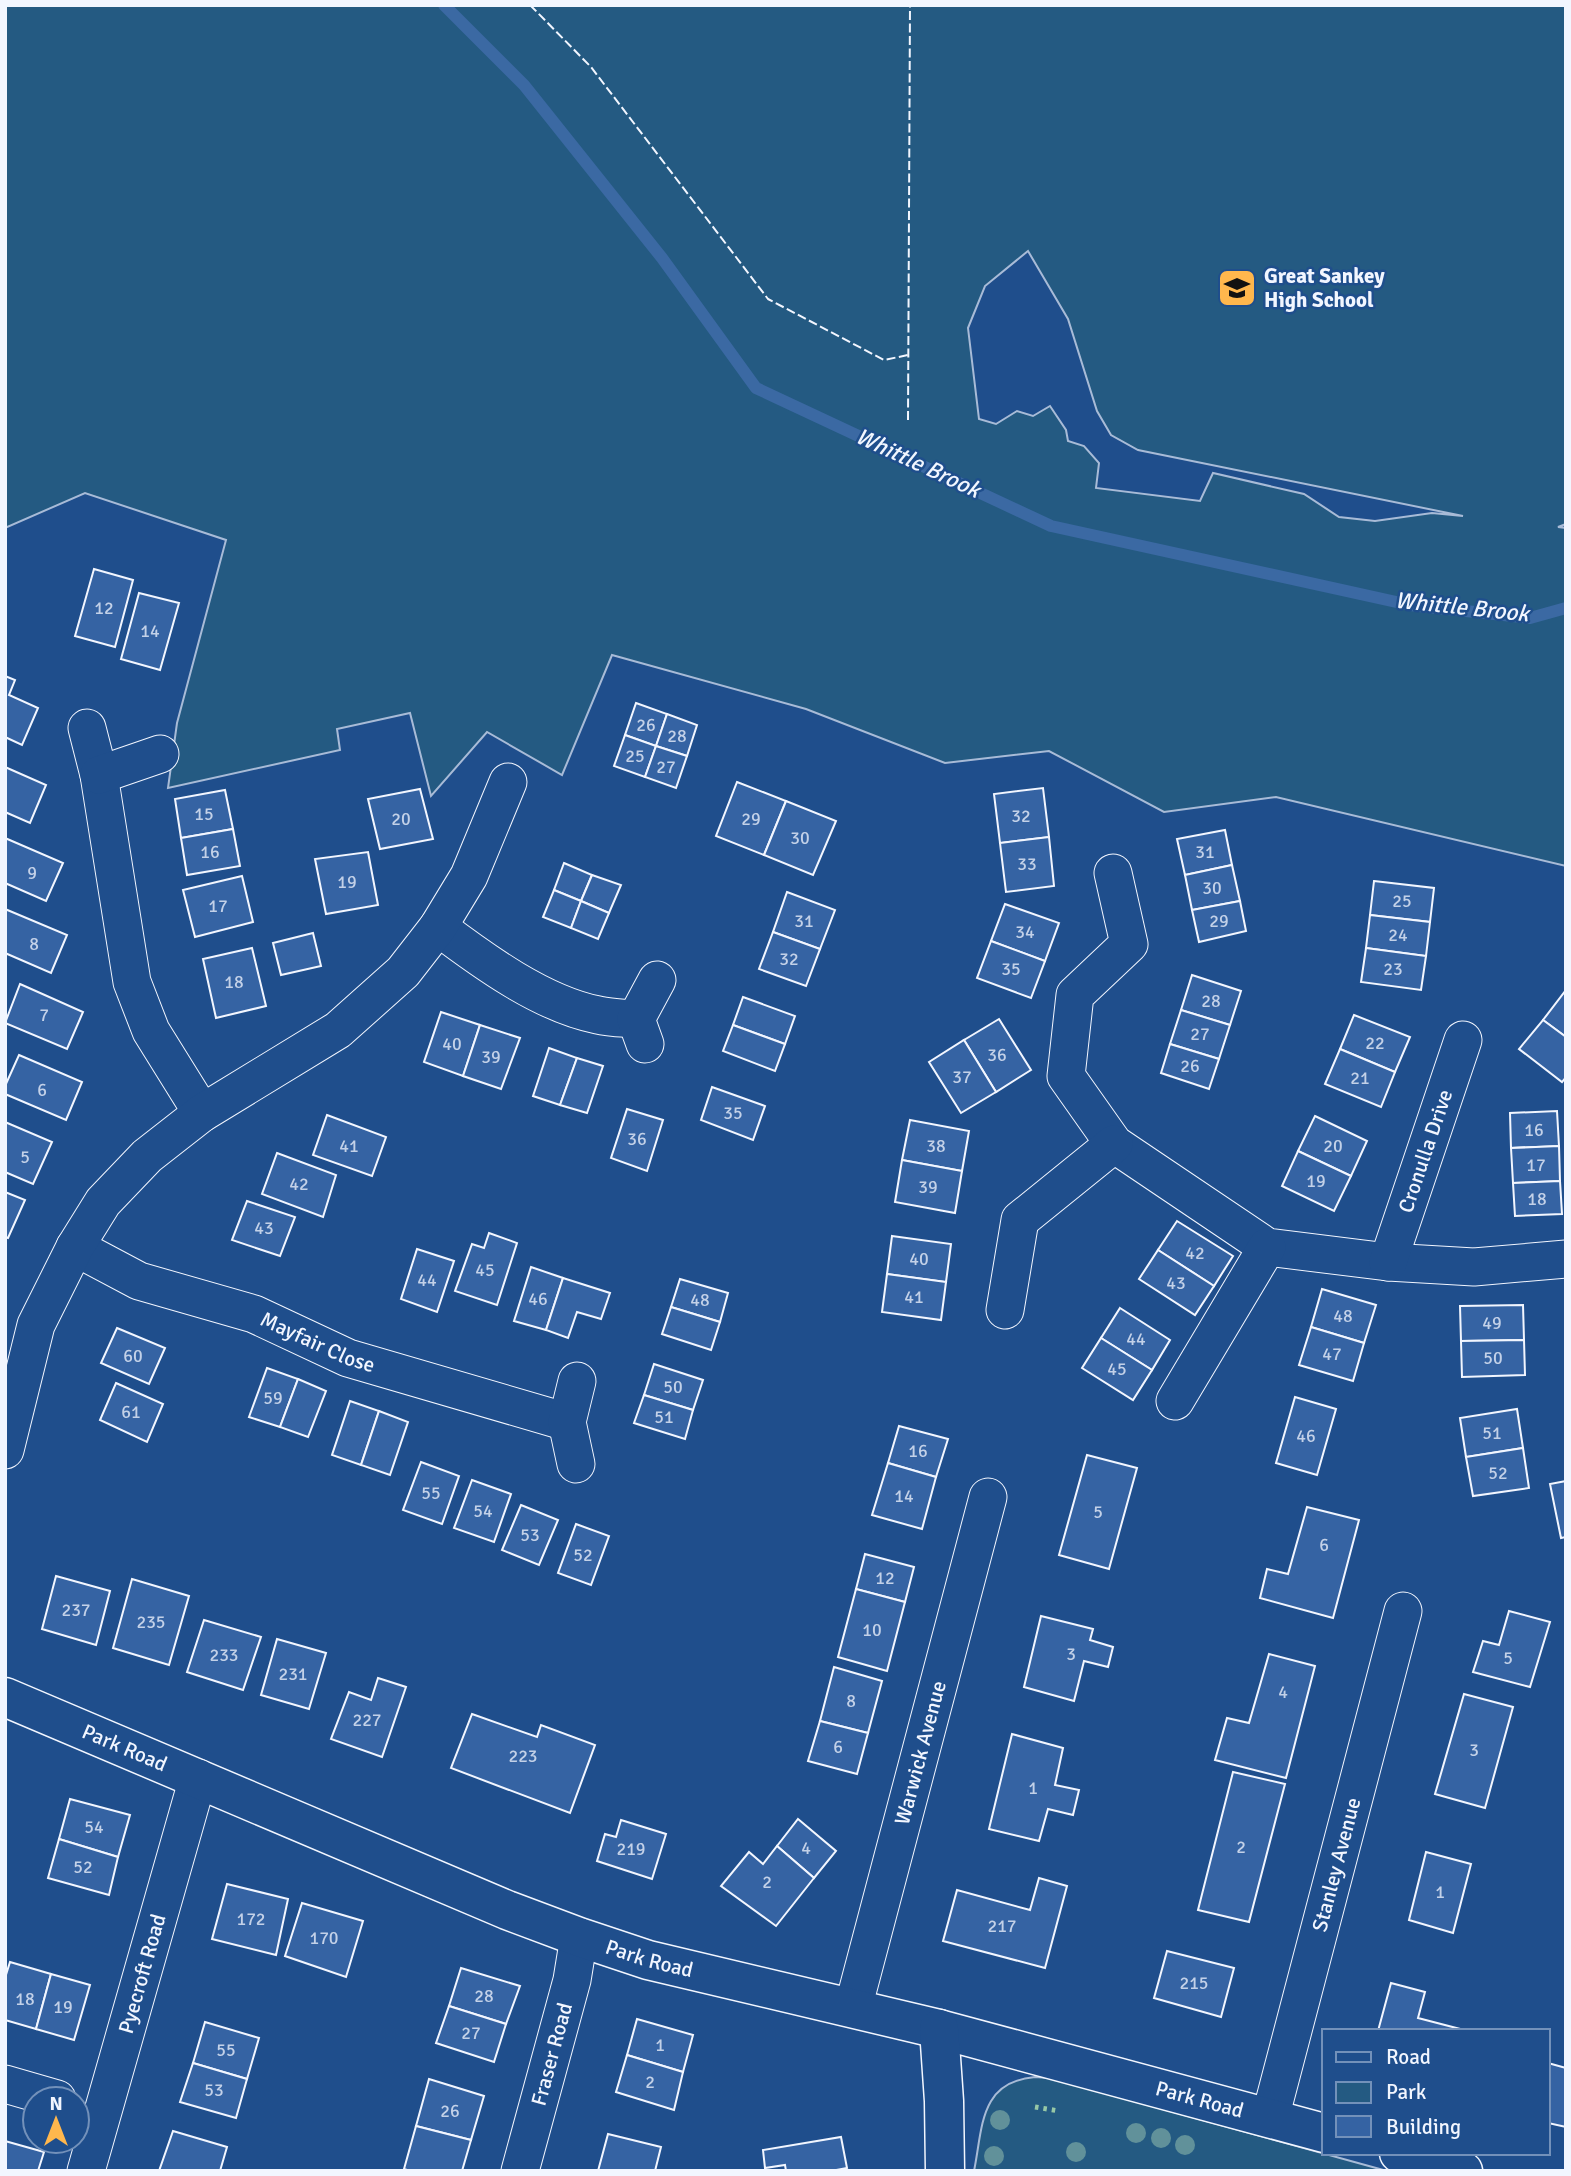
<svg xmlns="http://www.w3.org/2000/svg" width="1571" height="2176" viewBox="0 0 1571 2176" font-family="Signika,sans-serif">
<rect width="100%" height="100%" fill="#1f4e8c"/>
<g fill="#245a82" stroke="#a8bbd7" stroke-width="2" fill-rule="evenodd">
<path d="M5,5H1566V524L1558,527L1566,528V866L1276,797L1164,812L1049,751L945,763L806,709L612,655L562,775L487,732L431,796L410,713L337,729L340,750L168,788L177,723L226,540L85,493L5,528ZM1028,251L1068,319L1097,411L1111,435L1138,450L1463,516L1432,513L1375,521L1339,517L1304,494L1213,473L1200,501L1096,488L1099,463L1084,446L1068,441L1066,430L1050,406L1033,416L1017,411L996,424L979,419L968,328L985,286Z"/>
<path d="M1035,2077L1050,2078L1387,2171H974C983,2127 979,2082 1035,2077Z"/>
</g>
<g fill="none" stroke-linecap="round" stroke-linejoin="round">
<path stroke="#3b69a3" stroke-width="12" d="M444,5L524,85L662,258L756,388L1051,526L1410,605L1530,618L1566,608"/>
</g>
<g fill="#3563a3" stroke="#f2f6ff" stroke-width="2">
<path d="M94,569L133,580L115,647L75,636Z"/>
<path d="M139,593L179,603L160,670L121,659Z"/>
<path d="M5,676L15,680L9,695L38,708L22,745L5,737Z"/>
<path d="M636,703L667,714L656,746L625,735Z"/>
<path d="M667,714L697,725L687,756L656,746Z"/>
<path d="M625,735L656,746L645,777L614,766Z"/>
<path d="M656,746L687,756L676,788L645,777Z"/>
<path d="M5,767L46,785L30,823L5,812Z"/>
<path d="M737,782L786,801L764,855L716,836Z"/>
<path d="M1043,788L1049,837L1000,843L994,794Z"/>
<path d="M420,789L433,839L380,849L368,799Z"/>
<path d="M225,790L233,829L181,838L175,799Z"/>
<path d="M786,801L836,821L813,875L764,855Z"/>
<path d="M233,829L240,866L187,875L181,838Z"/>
<path d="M1225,830L1232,865L1185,875L1177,839Z"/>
<path d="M1049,837L1054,886L1006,892L1000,843Z"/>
<path d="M5,838L63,863L46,901L5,883Z"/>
<path d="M368,852L378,905L326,914L315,859Z"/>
<path d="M564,863L592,875L581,901L554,890Z"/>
<path d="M1232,865L1240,901L1192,910L1185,875Z"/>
<path d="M592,875L621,885L609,913L581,901Z"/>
<path d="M242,876L253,922L195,937L183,890Z"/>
<path d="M1374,881L1434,888L1430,922L1370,915Z"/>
<path d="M554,890L581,901L571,928L543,917Z"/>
<path d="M787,892L835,910L820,949L773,932Z"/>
<path d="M581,901L609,913L598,939L571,928Z"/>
<path d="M1240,901L1246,931L1199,942L1192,910Z"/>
<path d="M1005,904L1059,923L1045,961L991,941Z"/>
<path d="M5,909L67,935L51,973L5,953Z"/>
<path d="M1370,915L1430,922L1426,956L1366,948Z"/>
<path d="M773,932L820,949L806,986L759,969Z"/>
<path d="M313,933L321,966L281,975L273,943Z"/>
<path d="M991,941L1045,961L1031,998L977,978Z"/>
<path d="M252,948L266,1006L216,1018L203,959Z"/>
<path d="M1366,948L1426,956L1421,990L1361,982Z"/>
<path d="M1192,975L1241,991L1230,1025L1181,1010Z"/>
<path d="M20,984L83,1012L67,1049L5,1023Z"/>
<path d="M1566,990V1037L1543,1020Z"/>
<path d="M743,997L795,1016L785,1044L733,1025Z"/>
<path d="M1181,1010L1230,1025L1219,1059L1170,1044Z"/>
<path d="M441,1012L480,1025L463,1076L424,1062Z"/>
<path d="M1354,1015L1410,1037L1395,1072L1340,1049Z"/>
<path d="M999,1019L1031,1070L996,1092L964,1040Z"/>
<path d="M1543,1020L1566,1037V1077L1562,1082L1519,1049Z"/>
<path d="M480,1025L520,1038L501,1089L463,1076Z"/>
<path d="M733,1025L785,1044L775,1071L723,1051Z"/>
<path d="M964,1040L996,1092L961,1113L929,1062Z"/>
<path d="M1170,1044L1219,1059L1209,1089L1161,1073Z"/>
<path d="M549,1048L577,1058L560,1105L533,1096Z"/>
<path d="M1340,1049L1395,1072L1381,1107L1325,1084Z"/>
<path d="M19,1055L82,1082L66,1120L5,1094V1086Z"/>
<path d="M577,1058L603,1066L587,1113L560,1105Z"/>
<path d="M712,1087L765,1106L753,1140L701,1120Z"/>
<path d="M627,1109L663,1120L647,1171L611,1158Z"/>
<path d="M1557,1111L1559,1146L1511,1148L1510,1113Z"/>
<path d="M327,1115L386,1137L372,1176L313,1155Z"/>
<path d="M1315,1116L1367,1141L1351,1176L1298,1151Z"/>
<path d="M910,1120L969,1131L962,1171L902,1160Z"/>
<path d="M5,1122L52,1142L33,1184L5,1172Z"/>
<path d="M1559,1146L1560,1181L1513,1183L1511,1148Z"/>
<path d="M1298,1151L1351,1176L1334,1211L1282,1186Z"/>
<path d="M277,1153L336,1175L323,1217L262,1194Z"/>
<path d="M902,1160L962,1171L955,1213L895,1202Z"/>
<path d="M1560,1181L1562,1214L1515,1216L1513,1183Z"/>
<path d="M5,1192L25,1200L8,1238L5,1237Z"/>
<path d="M247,1201L295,1217L280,1256L232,1240Z"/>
<path d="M1177,1221L1233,1256L1214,1286L1158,1250Z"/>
<path d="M489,1233L517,1243L497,1305L455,1291L472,1244L484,1248Z"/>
<path d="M892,1236L951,1244L946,1282L887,1274Z"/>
<path d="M417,1249L454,1261L437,1312L401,1299Z"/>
<path d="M1158,1250L1214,1286L1195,1315L1139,1279Z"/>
<path d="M531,1267L563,1278L546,1330L514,1321Z"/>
<path d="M887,1274L946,1282L941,1320L882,1312Z"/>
<path d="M563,1278L610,1293L601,1319L577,1312L568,1338L546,1330Z"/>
<path d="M680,1279L728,1293L720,1322L671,1307Z"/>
<path d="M1322,1289L1376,1305L1364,1343L1311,1327Z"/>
<path d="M1523,1305L1524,1340L1461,1341L1460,1306Z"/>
<path d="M671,1307L720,1322L711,1350L662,1334Z"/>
<path d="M1120,1308L1170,1340L1152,1370L1101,1338Z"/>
<path d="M1311,1327L1364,1343L1353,1381L1299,1365Z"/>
<path d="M117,1328L165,1348L149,1384L101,1363Z"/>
<path d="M1101,1338L1152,1370L1133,1400L1082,1368Z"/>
<path d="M1524,1340L1525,1375L1462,1377L1461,1341Z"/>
<path d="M654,1364L703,1380L693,1410L644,1395Z"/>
<path d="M267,1368L298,1379L280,1427L249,1417Z"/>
<path d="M298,1379L326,1391L308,1437L280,1427Z"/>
<path d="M116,1383L163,1404L147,1442L100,1420Z"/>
<path d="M644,1395L693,1410L685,1439L634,1423Z"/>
<path d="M1295,1397L1336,1409L1317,1475L1276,1463Z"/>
<path d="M350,1401L379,1411L361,1465L332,1455Z"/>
<path d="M1517,1409L1523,1448L1466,1457L1460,1418Z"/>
<path d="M379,1411L408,1422L390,1475L361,1465Z"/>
<path d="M899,1426L948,1439L936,1477L888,1463Z"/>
<path d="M1523,1448L1529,1488L1473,1496L1466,1457Z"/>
<path d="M1087,1455L1137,1468L1109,1569L1059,1555Z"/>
<path d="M421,1462L459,1476L442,1524L403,1510Z"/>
<path d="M888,1463L936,1477L922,1529L872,1515Z"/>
<path d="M472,1480L511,1494L494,1542L454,1528Z"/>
<path d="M1566,1481V1537L1561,1538L1550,1484Z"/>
<path d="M521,1505L558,1520L539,1565L502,1550Z"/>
<path d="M1307,1507L1359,1520L1333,1618L1260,1598L1267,1569L1288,1574Z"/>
<path d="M576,1524L609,1536L591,1585L558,1573Z"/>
<path d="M865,1554L914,1567L905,1602L856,1589Z"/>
<path d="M56,1576L110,1591L96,1645L42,1629Z"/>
<path d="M132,1579L189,1596L169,1665L113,1648Z"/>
<path d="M856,1589L905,1602L887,1671L838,1657Z"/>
<path d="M1509,1611L1550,1622L1530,1687L1473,1672L1483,1641L1499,1645Z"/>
<path d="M1041,1616L1093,1629L1090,1640L1113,1647L1108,1667L1084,1661L1074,1701L1024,1687Z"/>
<path d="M204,1620L261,1637L243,1690L187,1672Z"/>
<path d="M277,1639L326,1653L309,1709L261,1695Z"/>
<path d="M1269,1654L1315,1666L1286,1778L1215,1760L1227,1718L1249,1723Z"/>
<path d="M834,1667L882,1681L868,1733L820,1721Z"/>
<path d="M378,1678L406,1687L382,1757L331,1739L349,1692L371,1700Z"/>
<path d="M1464,1694L1513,1707L1485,1808L1435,1794Z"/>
<path d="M472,1714L537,1737L541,1725L595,1745L570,1813L451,1768Z"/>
<path d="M820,1721L868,1733L857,1774L808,1761Z"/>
<path d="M1012,1734L1063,1748L1055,1785L1079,1790L1073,1815L1048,1809L1039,1841L989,1829Z"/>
<path d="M1233,1772L1285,1784L1249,1922L1198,1910Z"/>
<path d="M70,1799L130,1815L118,1857L59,1839Z"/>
<path d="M798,1819L836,1851L814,1878L777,1846Z"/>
<path d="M621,1820L666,1834L652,1879L597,1861L605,1834L616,1837Z"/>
<path d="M59,1839L118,1857L109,1895L48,1878Z"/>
<path d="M777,1846L814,1878L776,1926L721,1886L749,1852L763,1864Z"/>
<path d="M1426,1852L1471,1864L1453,1933L1409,1920Z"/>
<path d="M1039,1878L1067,1886L1045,1968L943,1941L957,1890L1030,1910Z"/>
<path d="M227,1884L288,1899L276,1955L212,1939Z"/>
<path d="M302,1903L363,1921L346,1977L285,1956Z"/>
<path d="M1167,1951L1234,1968L1221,2017L1154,1998Z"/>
<path d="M10,1962L51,1974L36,2029L5,2020V1978Z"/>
<path d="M461,1968L520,1986L506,2024L449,2006Z"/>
<path d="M51,1974L90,1985L74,2040L36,2029Z"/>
<path d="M1391,1983L1425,1992L1418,2018L1468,2031H1378Z"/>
<path d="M449,2006L506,2024L494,2062L436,2043Z"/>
<path d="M637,2019L693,2035L683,2072L627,2055Z"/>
<path d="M205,2022L259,2038L247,2079L193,2063Z"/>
<path d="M627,2055L683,2072L674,2110L616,2092Z"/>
<path d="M193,2063L247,2079L236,2118L180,2102Z"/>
<path d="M1548,2063L1566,2068V2127L1548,2123Z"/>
<path d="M429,2079L484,2096L471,2140L416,2126Z"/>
<path d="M416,2126L471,2140L462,2171H410L404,2169Z"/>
<path d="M173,2131L227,2147L220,2171H159Z"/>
<path d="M608,2134L661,2147L655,2171H598Z"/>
<path d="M841,2137L847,2168L831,2171H786L785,2165L765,2168L763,2150Z"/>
<path d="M5,2141L44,2152L38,2171H5Z"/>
</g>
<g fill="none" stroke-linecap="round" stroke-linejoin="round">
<defs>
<g id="street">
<path d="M87,728L99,775L132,982L151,1031L202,1113"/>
<path d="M99,775L160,754"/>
<path d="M1113,873L1129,944L1075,995L1066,1076L1114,1144L1267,1247L1388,1262L1474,1267L1566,1259"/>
<path d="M438,927C483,961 542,1004 598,1015C610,1018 624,1018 636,1019"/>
<path d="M645,1044L636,1019L657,980"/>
<path id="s1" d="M75,1247L139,1281L254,1314L348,1358L567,1422"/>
<path id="s2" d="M1388,1262L1463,1040"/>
<path d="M1005,1310L1020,1220L1114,1144"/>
<path d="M1175,1401L1267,1247"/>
<path d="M5,1450L36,1325L75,1247L103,1202L147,1156L202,1113L338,1030L403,972L438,927L469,876L508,782"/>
<path d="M576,1464L567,1422L577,1381"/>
<path id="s3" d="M853,2008L988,1497"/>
<path d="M5,2084L57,2099"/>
<path id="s4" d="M1270,2118L1403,1611"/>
<path id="s5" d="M86,2171L198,1778"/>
<path id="s6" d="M520,2171L572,1980L579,1937"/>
</g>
<g id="secondary">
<path id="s7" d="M5,1697L507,1910L579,1937L648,1960L939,2029L1324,2133"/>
<path d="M939,2029L944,2101L945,2171"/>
<path d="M1399,2153L1463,2171"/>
</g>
</defs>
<use href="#street" stroke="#f2f6ff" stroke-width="39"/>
<use href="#secondary" stroke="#f2f6ff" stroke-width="41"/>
<use href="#street" stroke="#1f4e8c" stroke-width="37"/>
<use href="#secondary" stroke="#1f4e8c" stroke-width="38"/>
<path stroke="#97c8a6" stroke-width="5" stroke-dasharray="3.5 5" stroke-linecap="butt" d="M1035,2107L1059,2111"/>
<g stroke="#f2f6ff" stroke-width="2" stroke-dasharray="9 3.5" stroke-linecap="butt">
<path d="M530,5L591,67L768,299L884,360L908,355"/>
<path d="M908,420L910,5"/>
</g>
</g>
<g fill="#61919a">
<circle cx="1000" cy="2120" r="10"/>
<circle cx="1136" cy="2133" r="10"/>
<circle cx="1161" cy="2138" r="10"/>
<circle cx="1185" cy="2145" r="10"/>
<circle cx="1076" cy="2152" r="10"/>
<circle cx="994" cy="2156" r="10"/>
</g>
<defs>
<symbol id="school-square" viewBox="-11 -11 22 22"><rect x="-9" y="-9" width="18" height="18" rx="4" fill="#ffb74d" stroke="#1f4e8c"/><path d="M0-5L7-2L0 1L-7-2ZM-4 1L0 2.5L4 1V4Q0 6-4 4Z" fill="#111"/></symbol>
</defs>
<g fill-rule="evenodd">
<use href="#school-square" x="1215" y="266" width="44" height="44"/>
</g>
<g text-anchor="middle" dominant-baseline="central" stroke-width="5" stroke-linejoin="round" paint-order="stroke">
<g font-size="18" fill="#c3d1e8">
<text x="104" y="608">12</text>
<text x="150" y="631">14</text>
<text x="646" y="725">26</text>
<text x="677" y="736">28</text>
<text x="635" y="756">25</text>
<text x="666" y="767">27</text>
<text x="204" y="814">15</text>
<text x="1021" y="816">32</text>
<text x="401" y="819">20</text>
<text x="751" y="819">29</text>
<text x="800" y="838">30</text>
<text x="210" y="852">16</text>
<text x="1205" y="852">31</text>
<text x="1027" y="864">33</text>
<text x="32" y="873">9</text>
<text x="347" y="882">19</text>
<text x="1212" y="888">30</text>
<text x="1402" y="901">25</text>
<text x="218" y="906">17</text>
<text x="804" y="921">31</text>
<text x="1219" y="921">29</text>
<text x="1025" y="932">34</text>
<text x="1398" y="935">24</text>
<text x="34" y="944">8</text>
<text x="789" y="959">32</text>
<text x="1011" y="969">35</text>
<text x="1393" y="969">23</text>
<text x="234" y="982">18</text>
<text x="1211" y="1001">28</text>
<text x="44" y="1015">7</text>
<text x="1200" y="1034">27</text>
<text x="1375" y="1043">22</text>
<text x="452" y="1044">40</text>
<text x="997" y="1055">36</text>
<text x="491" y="1057">39</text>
<text x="1190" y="1066">26</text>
<text x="962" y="1077">37</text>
<text x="1360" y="1078">21</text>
<text x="42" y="1090">6</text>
<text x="733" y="1113">35</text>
<text x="1534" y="1130">16</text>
<text x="637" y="1139">36</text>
<text x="349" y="1146">41</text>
<text x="936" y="1146">38</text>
<text x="1333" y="1146">20</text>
<text x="25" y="1157">5</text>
<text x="1536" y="1165">17</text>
<text x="1316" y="1181">19</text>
<text x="299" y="1184">42</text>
<text x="928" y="1187">39</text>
<text x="1537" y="1199">18</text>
<text x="264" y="1228">43</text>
<text x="1195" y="1253">42</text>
<text x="919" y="1259">40</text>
<text x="485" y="1270">45</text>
<text x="427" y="1280">44</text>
<text x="1176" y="1283">43</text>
<text x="914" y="1297">41</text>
<text x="538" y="1299">46</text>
<text x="700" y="1300">48</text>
<text x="1343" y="1316">48</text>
<text x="1492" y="1323">49</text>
<text x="1136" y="1339">44</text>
<text x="1332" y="1354">47</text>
<text x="133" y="1356">60</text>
<text x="1493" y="1358">50</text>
<text x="1117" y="1369">45</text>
<text x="673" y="1387">50</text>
<text x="273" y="1398">59</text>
<text x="131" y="1412">61</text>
<text x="664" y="1417">51</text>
<text x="1492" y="1433">51</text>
<text x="1306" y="1436">46</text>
<text x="918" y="1451">16</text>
<text x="1498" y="1473">52</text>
<text x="431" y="1493">55</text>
<text x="904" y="1496">14</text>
<text x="483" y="1511">54</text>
<text x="1098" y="1512">5</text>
<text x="530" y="1535">53</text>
<text x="1324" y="1545">6</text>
<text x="583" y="1555">52</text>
<text x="885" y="1578">12</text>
<text x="76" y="1610">237</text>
<text x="151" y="1622">235</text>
<text x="872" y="1630">10</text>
<text x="1071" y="1654">3</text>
<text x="224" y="1655">233</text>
<text x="1508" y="1658">5</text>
<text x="293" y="1674">231</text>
<text x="1283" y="1692">4</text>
<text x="851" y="1701">8</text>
<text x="367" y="1720">227</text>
<text x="838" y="1747">6</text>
<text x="1474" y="1750">3</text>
<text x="523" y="1756">223</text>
<text x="1033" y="1788">1</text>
<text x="94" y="1827">54</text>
<text x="1241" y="1847">2</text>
<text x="806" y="1848">4</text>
<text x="631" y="1849">219</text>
<text x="83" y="1867">52</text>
<text x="767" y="1882">2</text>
<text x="1440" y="1892">1</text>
<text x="251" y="1919">172</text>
<text x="1002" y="1926">217</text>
<text x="324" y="1938">170</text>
<text x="1194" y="1983">215</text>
<text x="484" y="1996">28</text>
<text x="25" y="1999">18</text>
<text x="63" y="2007">19</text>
<text x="471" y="2033">27</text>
<text x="660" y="2045">1</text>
<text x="226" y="2050">55</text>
<text x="650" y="2082">2</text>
<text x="214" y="2090">53</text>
<text x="450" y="2111">26</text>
</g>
<g font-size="21" font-weight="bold" fill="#f2f6ff" stroke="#1f4e8c" text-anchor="start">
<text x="1264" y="276">Great Sankey<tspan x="1264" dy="24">High School</tspan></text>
</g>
<g font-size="21" fill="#f2f6ff" stroke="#1f4e8c">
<text stroke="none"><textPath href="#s2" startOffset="117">Cronulla Drive</textPath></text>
<text stroke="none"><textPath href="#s1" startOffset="262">Mayfair Close</textPath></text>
<text stroke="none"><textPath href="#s7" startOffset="130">Park Road</textPath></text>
<text stroke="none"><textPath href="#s3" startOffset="264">Warwick Avenue</textPath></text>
<text stroke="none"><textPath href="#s4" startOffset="262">Stanley Avenue</textPath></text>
<text stroke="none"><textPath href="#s7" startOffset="696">Park Road</textPath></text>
<text stroke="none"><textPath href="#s5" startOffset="205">Pyecroft Road</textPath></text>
<text stroke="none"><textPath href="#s6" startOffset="121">Fraser Road</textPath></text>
<text stroke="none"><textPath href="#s7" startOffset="1264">Park Road</textPath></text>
</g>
<g font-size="23" font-style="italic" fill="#f2f6ff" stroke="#1f4e8c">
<text transform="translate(918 463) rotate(25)">Whittle Brook</text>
<text transform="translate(1462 607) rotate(6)">Whittle Brook</text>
</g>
</g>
<rect width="1571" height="2176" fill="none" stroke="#f2f6ff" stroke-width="14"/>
<rect x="1322" y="2029" width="228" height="126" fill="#1f4e8c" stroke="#7391ba" stroke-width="2"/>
<rect x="1336" y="2052" width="35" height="10" fill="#1f4e8c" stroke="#7391ba" stroke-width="2"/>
<text x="1386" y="2064" font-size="21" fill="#f2f6ff">Road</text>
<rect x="1336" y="2082" width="35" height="21" fill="#245a82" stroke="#7391ba" stroke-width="2"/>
<text x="1386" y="2099" font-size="21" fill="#f2f6ff">Park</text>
<rect x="1336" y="2116" width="35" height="21" fill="#3563a3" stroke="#7391ba" stroke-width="2"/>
<text x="1386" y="2134" font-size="21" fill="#f2f6ff">Building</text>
<g transform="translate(56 2120)"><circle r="33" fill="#1f4e8c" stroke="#7391ba" stroke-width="2"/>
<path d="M0-5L12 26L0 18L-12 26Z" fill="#ffb74d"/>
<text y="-10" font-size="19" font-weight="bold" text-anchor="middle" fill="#f2f6ff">N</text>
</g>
</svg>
